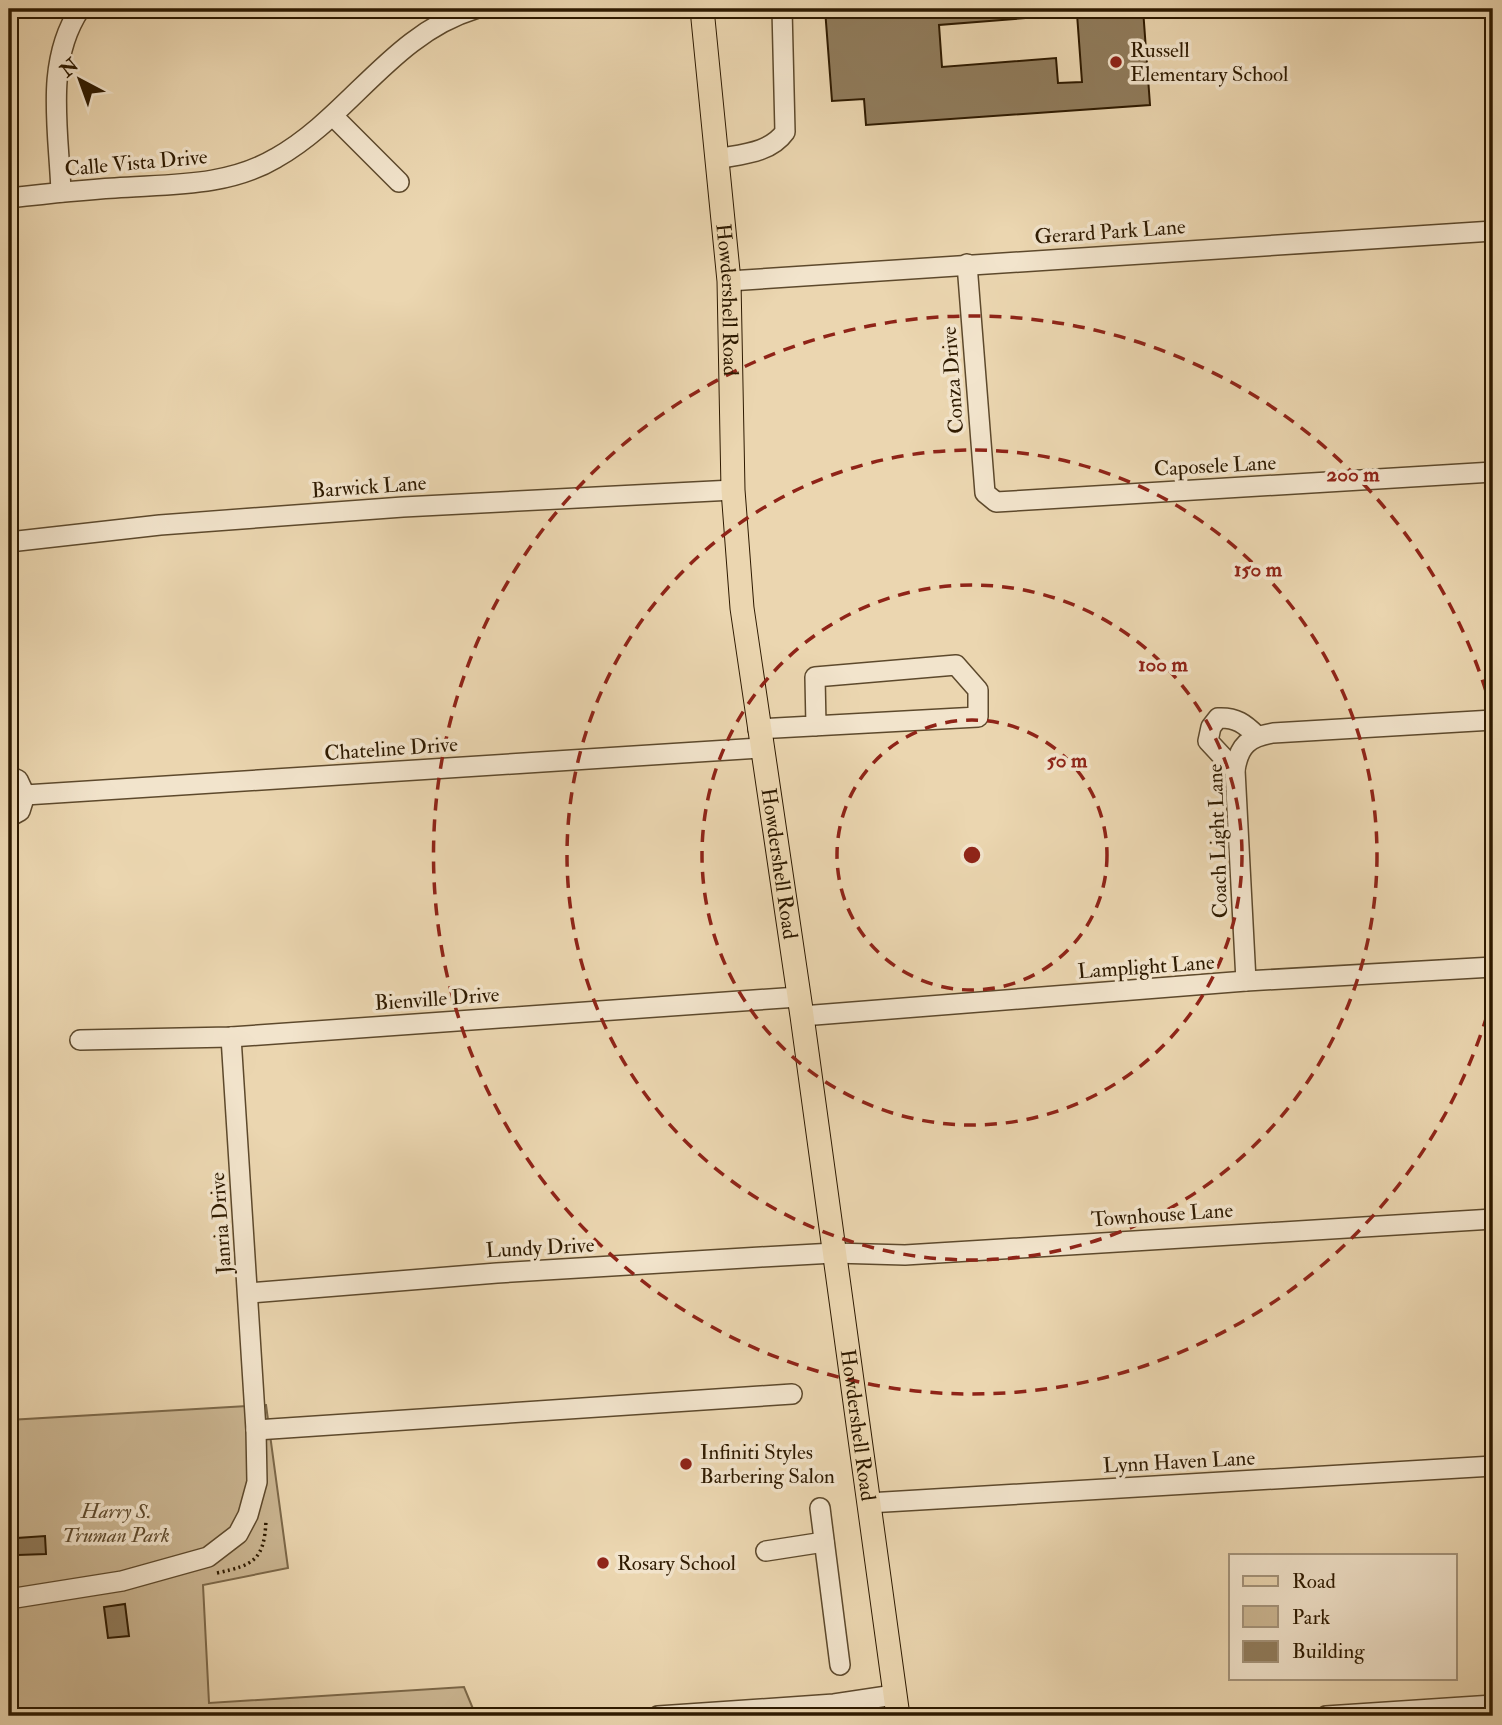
<svg xmlns="http://www.w3.org/2000/svg" width="1502" height="1725" viewBox="0 0 1502 1725" font-family="'IM FELL Double Pica',serif">
<rect width="100%" height="100%" fill="#ebd6b0"/>
<filter id="stains"><feTurbulence type="fractalNoise" baseFrequency=".00286" numOctaves="4"/><feColorMatrix values="0 0 0 0 .2 0 0 0 0 .09 0 0 0 0 .02 0 0 0 .5 -.17"/></filter>
<radialGradient id="worn" r=".72"><stop offset=".6" stop-color="#630" stop-opacity="0"/><stop offset="1" stop-color="#630" stop-opacity=".3"/></radialGradient>
<path fill="#cbb692" stroke="#7c6849" stroke-width="2" d="M266,1405L288,1568L203,1585L209,1703L464,1687L476,1716H9V1420Z"/>
<g fill="#907c5c" stroke="#2e1a00" stroke-width="2" fill-rule="evenodd">
<path d="M825,9H1143L1150,105L866,125L864,99L832,101ZM1077,14L1082,82L1058,83L1056,58L942,67L939,25Z"/>
<path d="M45,1536L46,1554L18,1555L17,1538Z"/>
<path d="M125,1604L129,1636L108,1638L104,1607Z"/>
</g>
<g fill="none" stroke-linecap="round" stroke-linejoin="round">
<defs>
<g id="minor">
<path d="M333,116L399,182"/>
<path d="M717,159C742,154 770,153 785,132L782,9"/>
<path d="M61,192C59,131 44,63 80,9"/>
<path d="M9,198C44,194 80,190 115,188C170,184 227,187 276,158C349,117 392,34 475,9"/>
<path d="M967,264L985,493L996,502L1493,472"/>
<path d="M729,281L1493,231"/>
<path d="M9,542L160,525L403,507L733,490"/>
<path d="M758,729L978,717V690L956,665L815,677L816,726"/>
<path d="M1235,770L1208,741L1211,727L1218,718C1236,717 1245,724 1257,736"/>
<path d="M9,776L18,780L25,795L20,811L9,817"/>
<path d="M25,795L760,748"/>
<path d="M1246,981L1235,770C1239,745 1249,737 1273,733L1493,720"/>
<path d="M802,1016L1246,981L1493,967"/>
<path d="M80,1040L231,1037L798,997"/>
<path d="M249,1293L497,1273L761,1257L834,1253L905,1255L1493,1219"/>
<path d="M256,1430L792,1394"/>
<path d="M868,1503L1493,1466"/>
<path d="M820,1508L840,1665"/>
<path d="M766,1551L824,1542"/>
<path d="M9,1599L122,1581L208,1557L238,1534L248,1515L257,1482L256,1430L231,1037"/>
<path d="M658,1716L834,1704L894,1695"/>
<path d="M1326,1716L1493,1705"/>
</g>
<g id="major">
<path id="s1" d="M702,9L729,281L733,490L742,608L802,1016L898,1716"/>
</g>
</defs>
<use href="#minor" stroke="#5d492c" stroke-width="22"/>
<use href="#major" stroke="#2e1a00" stroke-width="25"/>
<path stroke="#2e1a00" stroke-width="3.5" stroke-dasharray="2 3.5" stroke-linecap="butt" d="M217,1573C254,1565 264,1560 266,1521"/>
<use href="#minor" stroke="#f2e4cc" stroke-width="19"/>
<use href="#major" stroke="#ebd6b0" stroke-width="23"/>
</g>
<g fill="none" stroke="#8f2418" stroke-width="3.5" stroke-dasharray="12 9">
<circle cx="972" cy="855" r="135"/>
<circle cx="972" cy="855" r="270"/>
<circle cx="972" cy="855" r="405"/>
<path d="M1493 995A539 539 0 1 1 1493 715"/>
</g>
<g fill="#8f2418" stroke="#f2e4cc" stroke-width="2.5">
<circle cx="1116" cy="62" r="7"/>
<circle cx="686" cy="1464" r="7"/>
<circle cx="603" cy="1563" r="7"/>
</g>
<g text-anchor="middle" dominant-baseline="central" stroke-width="7" stroke-linejoin="round" paint-order="stroke">
<g font-size="21" fill="#2e1a00" stroke="#f2e4cc" text-anchor="start">
<text x="1130" y="50">Russell<tspan x="1130" dy="24">Elementary School</tspan></text>
<text x="700" y="1452">Infiniti Styles<tspan x="700" dy="24">Barbering Salon</tspan></text>
<text x="617" y="1563">Rosary School</text>
</g>
<g font-size="21" fill="#2e1a00" stroke="#f2e4cc">
<text transform="translate(136 163) rotate(-5)">Calle Vista Drive</text>
<text transform="translate(1110 232) rotate(-4)">Gerard Park Lane</text>
<text stroke="none"><textPath href="#s1" startOffset="292">Howdershell Road</textPath></text>
<text transform="translate(953 380) rotate(-94)">Conza Drive</text>
<text transform="translate(1215 466) rotate(-3)">Caposele Lane</text>
<text transform="translate(369 487) rotate(-4)">Barwick Lane</text>
<text transform="translate(391 749) rotate(-4)">Chateline Drive</text>
<text transform="translate(1218 841) rotate(-92)">Coach Light Lane</text>
<text stroke="none"><textPath href="#s1" startOffset="859">Howdershell Road</textPath></text>
<text transform="translate(1146 967) rotate(-4)">Lamplight Lane</text>
<text transform="translate(437 999) rotate(-4)">Bienville Drive</text>
<text transform="translate(1162 1215) rotate(-4)">Townhouse Lane</text>
<text transform="translate(221 1223) rotate(-94)">Janria Drive</text>
<text transform="translate(540 1248) rotate(-3)">Lundy Drive</text>
<text stroke="none"><textPath href="#s1" startOffset="1426">Howdershell Road</textPath></text>
<text transform="translate(1179 1462) rotate(-3)">Lynn Haven Lane</text>
</g>
<g font-size="21" font-style="italic" fill="#5d492c" stroke="#f2e4cc">
<text x="116" y="1511">Harry S.<tspan x="116" dy="24">Truman Park</tspan></text>
</g>
</g>
<circle cx="972" cy="855" r="10" fill="#8f2418" stroke="#f2e4cc" stroke-width="3.5"/>
<g font-size="21" text-anchor="middle" font-weight="bold" fill="#8f2418" stroke="#f2e4cc" stroke-width="7" stroke-linejoin="round" paint-order="stroke">
<text x="1353" y="481">200 m</text>
<text x="1258" y="576">150 m</text>
<text x="1163" y="671">100 m</text>
<text x="1067" y="767">50 m</text>
</g>
<rect width="1502" height="1725" fill="none" stroke="#ebd6b0" stroke-width="35"/>
<rect x="10" y="10" width="1481" height="1704" fill="none" stroke="#2e1a00" stroke-width="3.5"/>
<rect x="18" y="18" width="1467" height="1690" fill="none" stroke="#2e1a00" stroke-width="2"/>
<rect x="1229" y="1554" width="228" height="126" fill="#f2e4cc" stroke="#a4937a" stroke-width="2"/>
<rect x="1243" y="1576" width="35" height="10" fill="#ebd6b0" stroke="#a4937a" stroke-width="2"/>
<text x="1292" y="1588" font-size="21" fill="#2e1a00">Road</text>
<rect x="1243" y="1606" width="35" height="21" fill="#cbb692" stroke="#a4937a" stroke-width="2"/>
<text x="1292" y="1624" font-size="21" fill="#2e1a00">Park</text>
<rect x="1243" y="1641" width="35" height="21" fill="#907c5c" stroke="#a4937a" stroke-width="2"/>
<text x="1292" y="1658" font-size="21" fill="#2e1a00">Building</text>
<g transform="translate(80 80) rotate(319)" stroke="#f2e4cc" stroke-width="5" paint-order="stroke">
<path d="M0-5L12 26L0 18L-12 26Z" fill="#2e1a00"/>
<text y="-10" font-size="19" font-weight="bold" text-anchor="middle" fill="#2e1a00">N</text>
</g>
<rect width="100%" height="100%" filter="url(#stains)"/>
<rect width="100%" height="100%" fill="url(#worn)"/>
</svg>
